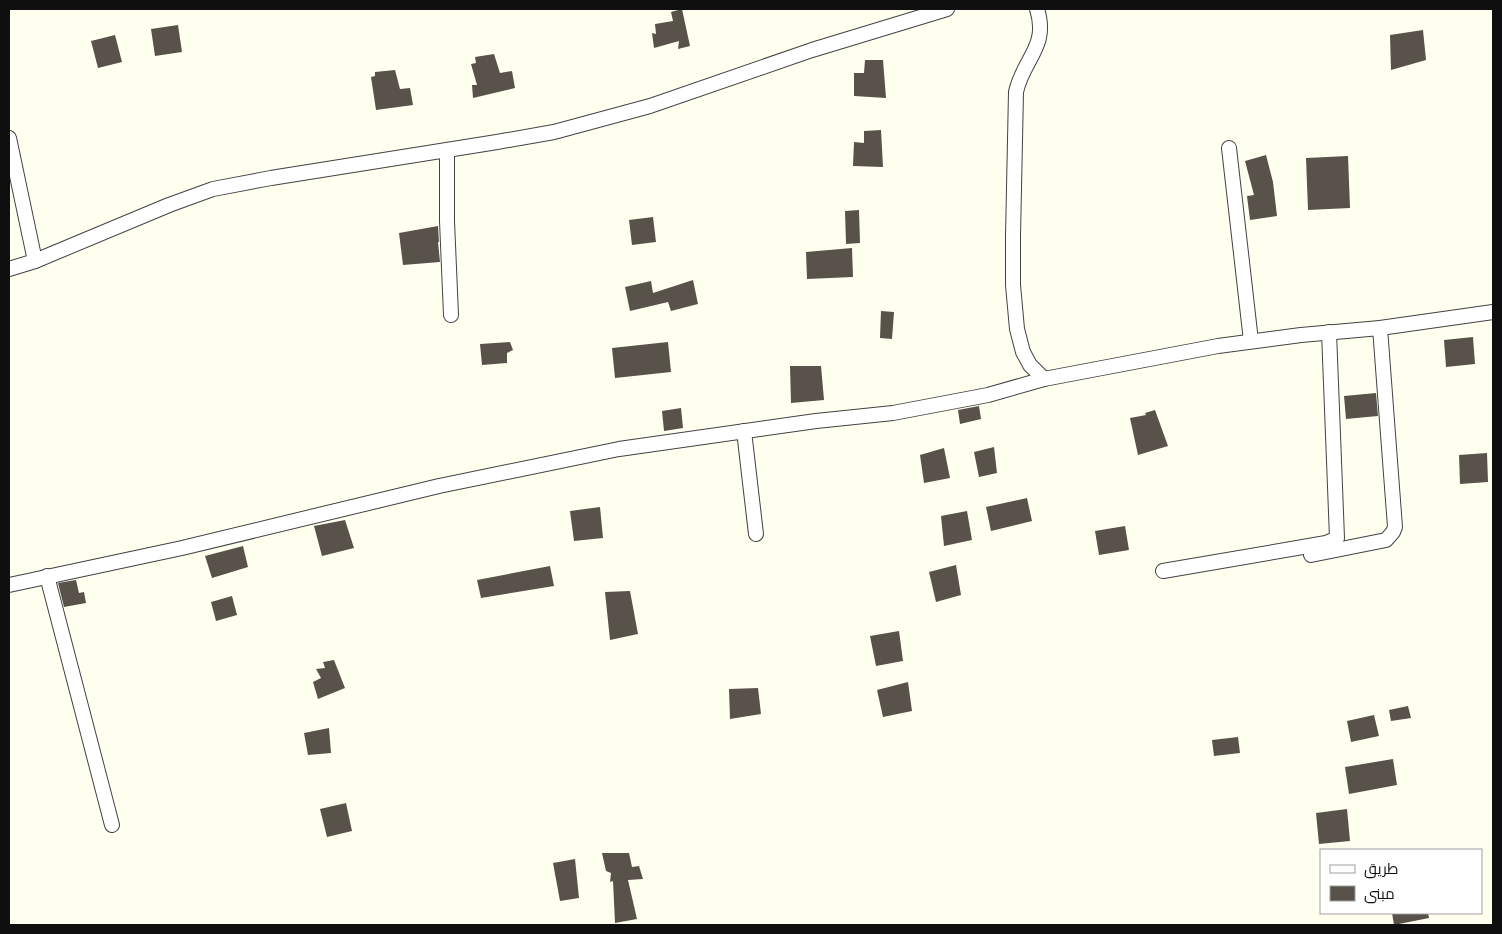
<svg xmlns="http://www.w3.org/2000/svg" width="1502" height="934" viewBox="0 0 1502 934" font-family="Bitter,Cairo,serif">
<rect width="100%" height="100%" fill="#fffff0"/>
<g fill="#58524a">
<path d="M682,9L690,46L678,49L679,41L654,48L652,33L656,34L655,24L673,21L671,12Z"/>
<path d="M178,25L182,52L155,56L151,29Z"/>
<path d="M1423,30L1426,60L1391,70L1390,35Z"/>
<path d="M115,35L122,62L98,68L91,41Z"/>
<path d="M494,54L500,73L512,71L515,88L473,98L472,85H477L471,64L476,63L475,57Z"/>
<path d="M865,60H883L886,98L854,96V73H864Z"/>
<path d="M395,70L400,89L410,88L413,105L376,110L371,77L375,76V72Z"/>
<path d="M881,130L883,167L853,166L854,142L864,143V131Z"/>
<path d="M1266,155L1273,182L1277,216L1250,220L1247,196L1254,195L1245,161Z"/>
<path d="M1348,156L1350,208L1308,210L1306,158Z"/>
<path d="M859,210L860,243L846,244L845,211Z"/>
<path d="M653,217L656,242L632,245L629,220Z"/>
<path d="M438,226L439,242H438L440,262L403,265L399,233Z"/>
<path d="M852,248L853,277L807,279L806,252Z"/>
<path d="M693,280L698,304L671,311L668,302L630,311L625,287L651,281L653,293Z"/>
<path d="M881,311L894,312L892,339L880,338Z"/>
<path d="M1473,337L1475,364L1446,367L1444,340Z"/>
<path d="M510,342L513,350L507,353V363L482,365L480,344Z"/>
<path d="M668,342L671,372L615,378L612,348Z"/>
<path d="M790,366H821L824,400L791,403Z"/>
<path d="M1376,393L1378,416L1346,419L1344,396Z"/>
<path d="M979,406L981,419L960,424L958,410Z"/>
<path d="M681,408L683,428L664,431L662,411Z"/>
<path d="M1155,410L1168,446L1138,455L1130,418L1146,415L1145,413Z"/>
<path d="M994,447L997,473L979,477L974,452Z"/>
<path d="M944,448L950,478L924,483L920,455Z"/>
<path d="M1487,453L1488,482L1460,484L1459,455Z"/>
<path d="M1027,498L1032,521L991,531L986,507Z"/>
<path d="M600,507L603,538L574,541L570,511Z"/>
<path d="M967,511L972,540L944,546L941,516Z"/>
<path d="M345,520L354,548L322,556L314,526Z"/>
<path d="M1125,526L1129,550L1099,555L1095,531Z"/>
<path d="M243,546L248,567L212,578L205,556Z"/>
<path d="M956,565L961,595L936,602L929,572Z"/>
<path d="M550,566L554,586L481,598L477,580Z"/>
<path d="M76,580L79,593L84,592L86,603L64,607L58,583Z"/>
<path d="M630,591L638,634L610,640L605,592Z"/>
<path d="M232,596L237,615L216,621L211,602Z"/>
<path d="M899,631L903,661L876,666L870,636Z"/>
<path d="M334,660L345,688L318,699L313,682L321,678L316,669L325,668L323,662Z"/>
<path d="M908,682L912,711L883,717L877,690Z"/>
<path d="M758,688L761,714L730,719L729,689Z"/>
<path d="M1408,706L1411,718L1391,721L1389,710Z"/>
<path d="M1374,715L1379,736L1351,742L1347,721Z"/>
<path d="M329,728L331,753L308,755L304,733Z"/>
<path d="M1238,737L1240,753L1214,756L1212,740Z"/>
<path d="M1393,759L1397,785L1349,794L1345,767Z"/>
<path d="M346,803L352,831L327,837L320,809Z"/>
<path d="M1347,809L1350,841L1319,844L1316,813Z"/>
<path d="M602,853H629L632,867L639,866L643,879L628,880L637,919L615,923L613,881L610,882L611,873L606,871Z"/>
<path d="M575,859L579,898L560,901L553,863Z"/>
<path d="M1392,913H1428L1429,918L1394,925Z"/>
</g>
<g fill="none" stroke-linecap="round" stroke-linejoin="round">
<defs>
<g id="street">
<path d="M1037,9C1049,47 1023,59 1016,92L1013,236V285L1017,329L1023,352L1030,365L1044,379"/>
<path d="M9,138L35,261"/>
<path d="M1229,148L1251,341"/>
<path d="M447,150V221L451,315"/>
<path d="M9,269L35,261L169,205L213,189L271,178L497,142L554,132L650,106L812,50L947,9"/>
<path d="M744,431L756,534"/>
<path d="M1311,555L1386,540L1393,532L1395,527L1380,328"/>
<path d="M1163,571L1326,543L1337,538L1329,332"/>
<path d="M47,576L112,825"/>
<path d="M9,585L182,548L439,486L619,449L816,421L893,413L988,395L1044,379L1218,346L1301,335L1380,328L1493,312"/>
</g>
</defs>
<use href="#street" stroke="#424242" stroke-width="16"/>
<use href="#street" stroke="#fff" stroke-width="14"/>
</g>
<rect width="1502" height="934" fill="none" stroke="#0f0f0f" stroke-width="20"/>
<rect x="1320" y="849" width="162" height="65" fill="#ffffff" stroke="#9f9f9f"/>
<rect x="1330" y="865" width="25" height="8" fill="#ffffff" stroke="#9f9f9f"/>
<text x="1364" y="874" font-size="15" fill="#0f0f0f">طريق</text>
<rect x="1330" y="886" width="25" height="15" fill="#58524a" stroke="#9f9f9f"/>
<text x="1364" y="899" font-size="15" fill="#0f0f0f">مبنى</text>
</svg>
